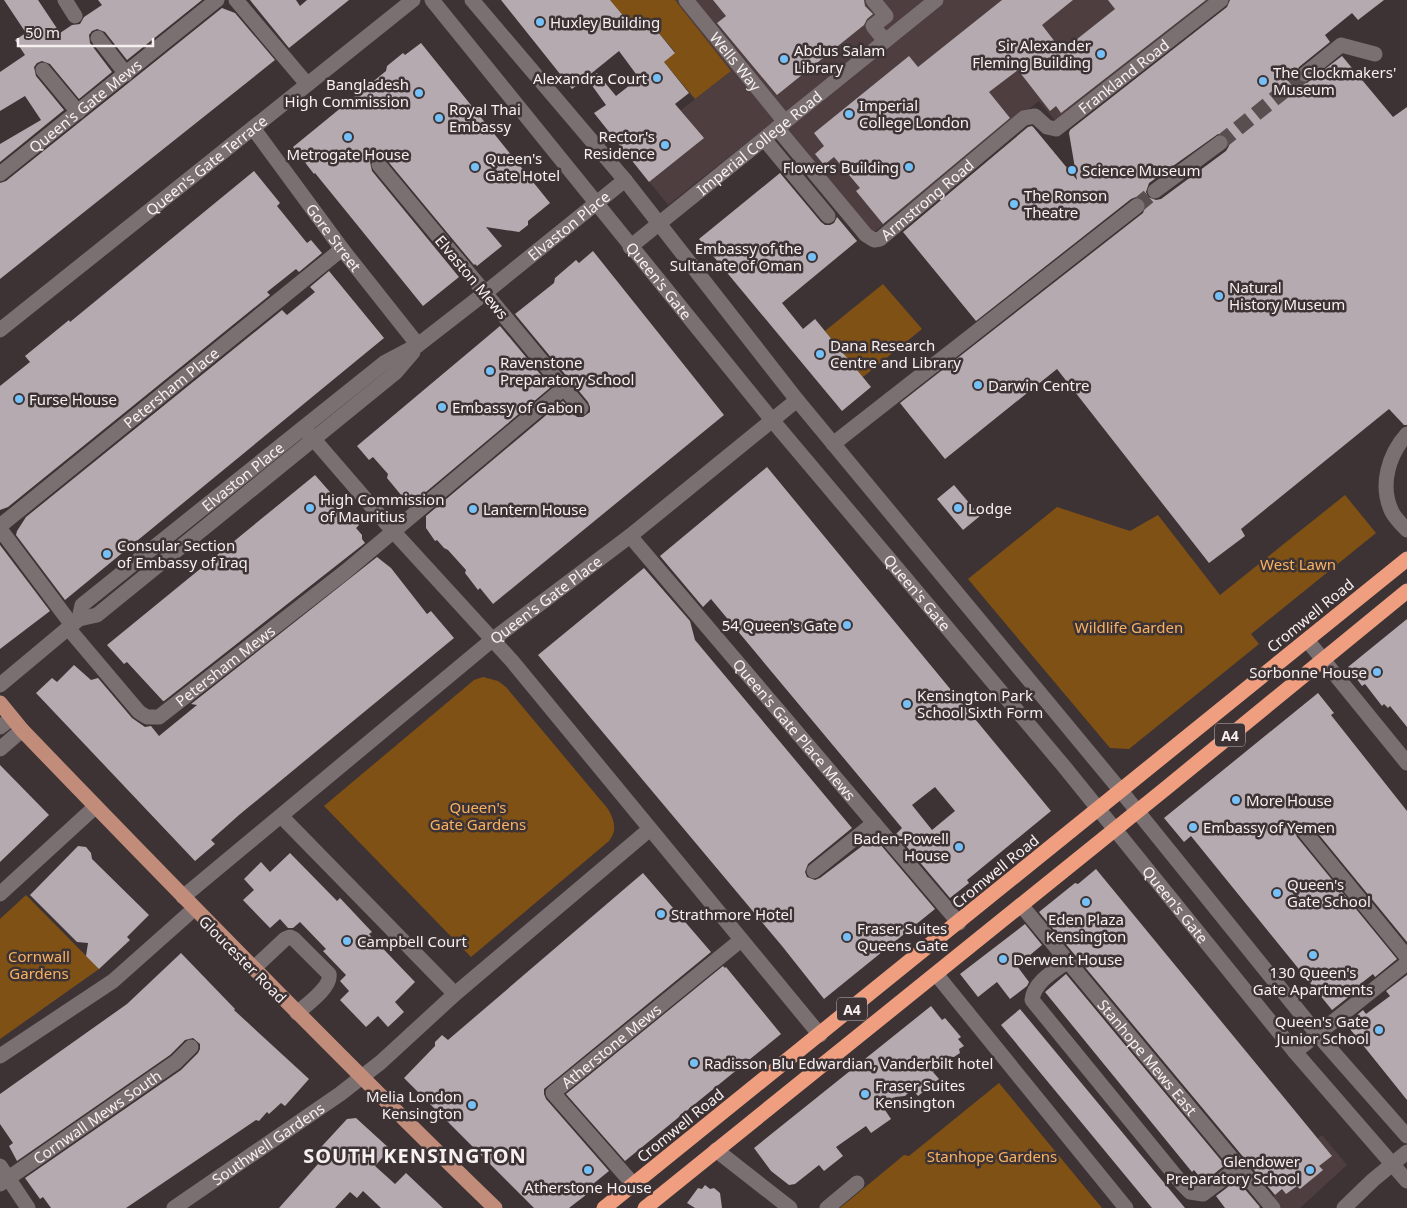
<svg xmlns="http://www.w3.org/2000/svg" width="1407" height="1208" viewBox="0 0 1407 1208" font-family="'Noto Sans',sans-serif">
<rect width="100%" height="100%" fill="#3d3334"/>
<g fill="#4e3e3f">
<path d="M675,0H1215L1058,124L1039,101L872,234L777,119L668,205L626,153L731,71Z"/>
<path d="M1322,1135L1347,1165L1300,1208H1276L1269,1200L1282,1189L1271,1177Z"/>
</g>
<g fill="#805114">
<path d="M610,0H675L731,71L695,99L664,62L675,52L649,21L636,31Z"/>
<path d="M883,284L922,329L863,377L825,331Z"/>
<path d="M1345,495L1376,533L1251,634L1259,644L1129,749L1110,748L968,579L1057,507L1130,531L1158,515L1220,595Z"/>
<path d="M483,677L498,681L506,687L608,809C615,821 617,831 609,841L471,957L324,806L474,680Z"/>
<path d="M26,895L99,969L0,1039V919Z"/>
<path d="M999,1083L1102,1208H840L904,1155L909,1156Z"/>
</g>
<g fill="#b4aaaf" fill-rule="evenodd">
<path d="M4,0H38L60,33L72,25L80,24L84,17L102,5L98,0H202L127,60L105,32L97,29L92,31L89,35L90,43L112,72L79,99L50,64L42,61L37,63L34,67L36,76L64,110L0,162V144L41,120L25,96L0,111V72L25,55L15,40L26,33Z"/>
<path d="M250,0H296L300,6L307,0H349L289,48Z"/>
<path d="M501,0H610L636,31L649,21L675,53L664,62L689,93L675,104L704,138L649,182L594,113L606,105L588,80L597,73L616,96L639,78L619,51L572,89Z"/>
<path d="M713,0H864L865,6L873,14L867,19L864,25L777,95L717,23L726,16Z"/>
<path d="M1002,0H1073L1042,25L1062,51L1115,9L1108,0H1206L1061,113L1056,106L1050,111L1018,70L989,92L1010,118L883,224L856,191L860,188L834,157L824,165L815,154L824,146L814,133L909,56L918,67Z"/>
<path d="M1230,0H1384L1358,20L1352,13L1325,35L1330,42L1299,67L1296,75L1298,80L1302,83H1307L1342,56L1393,117L1407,107V425H1404L1389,409L1241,529L1245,536L1209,563L1057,369L945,459L900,403L1143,213L1146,205L1144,200L1136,197L1131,199L976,321L903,232L1028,127L1032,126L1034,128L1077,180L1069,133L1070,130L1227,7ZM1218,134L1224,135L1228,138L1229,146L1226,151L1161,199L1156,200L1148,197L1146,192L1149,183Z"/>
<path d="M222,8L235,13L275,60L0,279V183L6,181Z"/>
<path d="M421,43L550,203L528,221V225L519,232L486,227L502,246L477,266L475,264L474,265L386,159L382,156L373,158L370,162L372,171L459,277L423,306L315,173L314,174L293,147L386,71L387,66L403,53L405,55Z"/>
<path d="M254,171L280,203L277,206L307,243L311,240L322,253L299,272L296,269L267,292L270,295L8,507L0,510V386L30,362L25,356L69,320L70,322Z"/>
<path d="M780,173L821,222L825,225H830L834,223L837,217L857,241L782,303L803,329L815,319L871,387L842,411L699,239Z"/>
<path d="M593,251L724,415L493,604L480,588L478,590L465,573L466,570L448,550L444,548L437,540L435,541L426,528V516L563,401L577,417H583L590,412V407L588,402L515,314L554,283L555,278L576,260L579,263Z"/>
<path d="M329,271L384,338L65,600L16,535L17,531L26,517L282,310L287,315L315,292L310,287Z"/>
<path d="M500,326L551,387L414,502L406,501L387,478L388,474L373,457L369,460L357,446Z"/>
<path d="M767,467L1051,811L967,880L969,883L950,898L896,834L902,828L711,599L703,607L660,556ZM935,787L955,811L932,830L912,805Z"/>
<path d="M315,475L330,492L326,496L340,513L351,515L359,525L356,528L362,535V539L365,543L164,701H163L127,662L124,664L107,645Z"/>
<path d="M954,485L980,516L963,530L937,499Z"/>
<path d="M0,545L50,611L0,649Z"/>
<path d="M377,557L391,568L427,614L431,611L454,638L239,815L211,840L215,844L195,861L36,693L52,678L57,682L74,665L91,680L98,678L132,718L145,727L151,726L159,736L197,705L191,704Z"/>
<path d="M644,568L690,621L695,640L852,828L808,864L805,872L807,877L815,880L820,878L874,837L935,909L824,999L782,946L538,655Z"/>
<path d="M1407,619V727L1390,706L1388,708L1384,704L1382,706L1365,684L1362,686L1348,667Z"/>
<path d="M1318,693L1334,713L1331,715L1407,811V942L1311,825L1303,822L1295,827V832L1297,837L1397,959L1375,977L1373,974L1349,993L1351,995L1332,1010L1191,836L1184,842L1164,818Z"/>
<path d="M0,765L49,815L0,862Z"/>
<path d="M78,846L86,847L91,853L92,859L149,915L127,937L130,940L99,969L86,956L88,943L77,942L30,895Z"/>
<path d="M290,853L337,901L340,898L372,932L369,934L415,982L395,1002L404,1012L388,1027L378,1016L366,1027L340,1000L349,991L340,981L346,975L323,951L326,949L300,922L293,928H288L280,919L270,928L243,900L254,890L244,879L261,862L270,872Z"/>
<path d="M1096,869L1332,1156L1319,1166L1323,1170L1300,1189L1297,1186L1286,1194L1282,1189L1275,1195L1039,912L1075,883L1078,884Z"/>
<path d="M643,873L711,952L544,1089V1094L546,1099L609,1171L593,1184L595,1188L569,1208H534L404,1078L435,1046V1042L442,1035L448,1040Z"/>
<path d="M1025,924L1042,945L1017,966L1029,982L1027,986L1010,999L997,982L978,997L960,974Z"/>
<path d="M181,953L235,1009L234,1010L309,1079L285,1106L281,1103L269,1114L267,1112L259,1121L256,1120L126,1208H51L43,1197L40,1199L25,1178L181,1070L198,1053L200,1049V1044L193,1038L185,1040L170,1055L17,1161L9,1146L13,1143L0,1124V1094L127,1004Z"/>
<path d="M723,966L725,968L726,967L781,1034L625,1161L566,1094Z"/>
<path d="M1066,974L1225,1165L1204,1182L1194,1170L1192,1172L1045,992Z"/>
<path d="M1407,975V1100L1346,1024L1363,1010L1366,1014L1390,996L1386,991Z"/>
<path d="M931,1006L942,1020L945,1018L961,1037L958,1039L964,1046L959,1049L960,1053L954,1057L944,1056L941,1065L933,1072L939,1079L918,1096L912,1089L905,1096L895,1097V1103L885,1110L891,1119L871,1133L866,1126L836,1147L843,1156L824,1171L819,1165L795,1184L789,1185L771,1171L754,1148Z"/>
<path d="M1020,1009L1185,1208H1152L1001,1025Z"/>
<path d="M356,1118L390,1149L375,1166L395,1184L406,1173L443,1208H381L363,1191L357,1198L350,1192L335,1208H279L318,1164L311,1158L347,1119Z"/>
<path d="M1237,1180L1260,1207L1259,1208H1225L1216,1196Z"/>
<path d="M705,1185L710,1189L714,1188L720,1193L722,1208H695L687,1203L698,1188L702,1189Z"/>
</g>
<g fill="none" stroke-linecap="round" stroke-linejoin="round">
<g stroke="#594f50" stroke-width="15" stroke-dasharray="15 8" stroke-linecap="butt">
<path d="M1220,143L1305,74"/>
<path d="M1137,206L1155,191"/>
</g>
<g stroke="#7b7071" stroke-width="15">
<path d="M65,0L75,16"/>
<path d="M236,0L307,84"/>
<path id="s1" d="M432,0L772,420L1062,764L1295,1052L1407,1181"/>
<path d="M472,0L625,180L797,400L1121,791L1318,1035L1407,1136"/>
<path id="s2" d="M686,0L785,122"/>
<path d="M873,0L886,16L873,26L885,41"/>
<path d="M98,38L126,74"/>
<path d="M43,70L78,112"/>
<path d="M1305,74L1341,45L1375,54"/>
<path id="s3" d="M253,128L342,249L418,345"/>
<path id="s4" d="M777,128L866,235L874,240L880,239L1024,118L1035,116L1047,127L1056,129L1221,0"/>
<path d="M764,139L828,216"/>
<path id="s5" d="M0,174L217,0"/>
<path d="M1155,191L1220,143"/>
<path id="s6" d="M630,247L936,0"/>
<path id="s7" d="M0,330L413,0"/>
<path d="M564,388L581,408"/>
<path d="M304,428L393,531L512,661L820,1035"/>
<path d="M1407,434C1389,454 1379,485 1392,512C1395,518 1402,525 1407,530"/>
<path d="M833,444L1137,206"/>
<path id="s8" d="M0,526L342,249"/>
<path d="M0,529L72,625"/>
<path id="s9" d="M630,536L959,923"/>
<path id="s10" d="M79,619L82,605L384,363L418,345L485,293L625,180"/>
<path id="s11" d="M68,628L139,712L147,717H159L345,572L564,388L379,165"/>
<path d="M1307,640L1407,763"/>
<path d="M0,685L79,619L97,615L395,373L413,352"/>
<path d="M0,727L12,718"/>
<path d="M0,749L22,730"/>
<path d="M282,817L455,994"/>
<path d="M1304,831L1407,957"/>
<path d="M814,871L874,823"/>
<path d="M0,894L95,807"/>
<path id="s12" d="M183,897L492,640L630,536L797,400"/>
<path id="s13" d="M1021,905L1273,1208"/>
<path d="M1068,961C1054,971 1034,982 1032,1000L1183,1185L1190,1192L1203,1194L1239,1167"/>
<path d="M253,969L285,939L290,937L294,939L329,974C332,987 306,1005 297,1013"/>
<path d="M936,974L1126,1208"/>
<path d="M1295,1052L1407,963"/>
<path d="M0,1056L113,981L194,909"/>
<path d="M716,1150L790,1208"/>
<path d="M0,1166L28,1208"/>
<path id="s14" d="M0,1184L176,1062L191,1047"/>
<path id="s15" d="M633,1184L553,1093L741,940"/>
<path id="s16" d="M174,1208L340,1094L381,1062L455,994L650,829"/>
<path d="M827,1208L857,1183"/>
<path d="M1344,1208L1373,1180L1407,1152"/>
</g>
<path stroke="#c18c79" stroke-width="15" d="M0,703L22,730C178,892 334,1052 495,1208"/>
<g stroke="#ef9e7f" stroke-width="15">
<path d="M604,1208L1407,559"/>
<path d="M645,1208L1165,789L1407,591"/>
</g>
</g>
<g fill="#75c0f6" stroke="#3d3334" stroke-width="2">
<circle cx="540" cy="22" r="5"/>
<circle cx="1101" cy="54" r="5"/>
<circle cx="784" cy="59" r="5"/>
<circle cx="657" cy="78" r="5"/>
<circle cx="1263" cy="81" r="5"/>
<circle cx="419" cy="93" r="5"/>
<circle cx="849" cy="114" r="5"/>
<circle cx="439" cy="118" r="5"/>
<circle cx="348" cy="137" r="5"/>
<circle cx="665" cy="145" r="5"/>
<circle cx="475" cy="167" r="5"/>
<circle cx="909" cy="167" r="5"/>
<circle cx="1072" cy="170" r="5"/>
<circle cx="1014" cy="204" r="5"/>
<circle cx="812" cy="257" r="5"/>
<circle cx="1219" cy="296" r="5"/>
<circle cx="820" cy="354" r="5"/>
<circle cx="490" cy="371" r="5"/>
<circle cx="978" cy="385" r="5"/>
<circle cx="19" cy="399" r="5"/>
<circle cx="442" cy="407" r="5"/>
<circle cx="310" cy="508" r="5"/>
<circle cx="958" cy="508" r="5"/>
<circle cx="473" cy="509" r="5"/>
<circle cx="107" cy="554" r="5"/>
<circle cx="847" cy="625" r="5"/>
<circle cx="1377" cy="672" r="5"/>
<circle cx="907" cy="704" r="5"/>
<circle cx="1236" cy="800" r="5"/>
<circle cx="1193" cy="827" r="5"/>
<circle cx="959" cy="847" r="5"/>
<circle cx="1277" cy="893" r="5"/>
<circle cx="1086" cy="902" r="5"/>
<circle cx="661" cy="914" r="5"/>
<circle cx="847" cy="937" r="5"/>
<circle cx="347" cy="941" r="5"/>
<circle cx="1313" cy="955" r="5"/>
<circle cx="1003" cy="959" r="5"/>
<circle cx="1379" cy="1030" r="5"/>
<circle cx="694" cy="1063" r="5"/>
<circle cx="865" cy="1094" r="5"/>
<circle cx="472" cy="1105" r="5"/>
<circle cx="588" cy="1170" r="5"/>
<circle cx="1310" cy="1170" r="5"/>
</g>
<g text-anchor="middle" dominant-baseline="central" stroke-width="5" stroke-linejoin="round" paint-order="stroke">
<g fill="#3d3334" stroke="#beb7b8" stroke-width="1">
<rect x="1215" y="723.5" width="30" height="23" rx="4"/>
<rect x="837" y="997.5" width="30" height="23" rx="4"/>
</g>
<g font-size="14" font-weight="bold" fill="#f6f0f0">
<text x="1230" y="735">A4</text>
<text x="852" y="1009">A4</text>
</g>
<g font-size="15" fill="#f6f0f0" stroke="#3d3334" text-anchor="start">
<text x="550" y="22">Huxley Building</text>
<text x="1091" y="45" text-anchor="end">Sir Alexander<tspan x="1091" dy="17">Fleming Building</tspan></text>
<text x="794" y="50">Abdus Salam<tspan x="794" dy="17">Library</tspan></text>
<text x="1273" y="72">The Clockmakers'<tspan x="1273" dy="17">Museum</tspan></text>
<text x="647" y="78" text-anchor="end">Alexandra Court</text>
<text x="409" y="84" text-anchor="end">Bangladesh<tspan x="409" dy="17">High Commission</tspan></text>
<text x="859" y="105">Imperial<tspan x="859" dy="17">College London</tspan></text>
<text x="449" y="109">Royal Thai<tspan x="449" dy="17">Embassy</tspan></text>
<text x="655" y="136" text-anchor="end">Rector's<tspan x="655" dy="17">Residence</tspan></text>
<text x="348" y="154" text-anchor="middle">Metrogate House</text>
<text x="485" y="158">Queen's<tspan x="485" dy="17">Gate Hotel</tspan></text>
<text x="899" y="167" text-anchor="end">Flowers Building</text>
<text x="1082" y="170">Science Museum</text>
<text x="1024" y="195">The Ronson<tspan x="1024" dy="17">Theatre</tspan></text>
<text x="802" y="248" text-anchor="end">Embassy of the<tspan x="802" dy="17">Sultanate of Oman</tspan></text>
<text x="1229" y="287">Natural<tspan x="1229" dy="17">History Museum</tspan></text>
<text x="830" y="345">Dana Research<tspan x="830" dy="17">Centre and Library</tspan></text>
<text x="500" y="362">Ravenstone<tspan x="500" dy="17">Preparatory School</tspan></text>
<text x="988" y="385">Darwin Centre</text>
<text x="29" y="399">Furse House</text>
<text x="452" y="407">Embassy of Gabon</text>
<text x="320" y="499">High Commission<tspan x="320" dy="17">of Mauritius</tspan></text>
<text x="968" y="508">Lodge</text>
<text x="483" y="509">Lantern House</text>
<text x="117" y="545">Consular Section<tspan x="117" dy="17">of Embassy of Iraq</tspan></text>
<text x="837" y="625" text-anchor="end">54 Queen's Gate</text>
<text x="1367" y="672" text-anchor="end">Sorbonne House</text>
<text x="917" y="695">Kensington Park<tspan x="917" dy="17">School Sixth Form</tspan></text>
<text x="1246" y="800">More House</text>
<text x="1203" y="827">Embassy of Yemen</text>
<text x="949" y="838" text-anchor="end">Baden-Powell<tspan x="949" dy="17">House</tspan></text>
<text x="1287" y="884">Queen's<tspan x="1287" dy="17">Gate School</tspan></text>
<text x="671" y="914">Strathmore Hotel</text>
<text x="1086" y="919" text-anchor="middle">Eden Plaza<tspan x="1086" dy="17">Kensington</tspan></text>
<text x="857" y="928">Fraser Suites<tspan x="857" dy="17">Queens Gate</tspan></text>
<text x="357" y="941">Campbell Court</text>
<text x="1013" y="959">Derwent House</text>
<text x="1313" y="972" text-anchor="middle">130 Queen's<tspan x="1313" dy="17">Gate Apartments</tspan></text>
<text x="1369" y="1021" text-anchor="end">Queen's Gate<tspan x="1369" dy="17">Junior School</tspan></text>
<text x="704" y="1063">Radisson Blu Edwardian, Vanderbilt hotel</text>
<text x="875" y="1085">Fraser Suites<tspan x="875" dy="17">Kensington</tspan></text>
<text x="462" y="1096" text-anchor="end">Melia London<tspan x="462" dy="17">Kensington</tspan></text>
<text x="1300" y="1161" text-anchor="end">Glendower<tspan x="1300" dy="17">Preparatory School</tspan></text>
<text x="588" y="1187" text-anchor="middle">Atherstone House</text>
</g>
<g font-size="15" fill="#f6f0f0" stroke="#3d3334">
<text stroke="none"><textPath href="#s2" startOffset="79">Wells Way</textPath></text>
<text stroke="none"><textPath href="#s4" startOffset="465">Frankland Road</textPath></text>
<text stroke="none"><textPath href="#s5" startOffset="109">Queen's Gate Mews</textPath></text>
<text stroke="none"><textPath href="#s6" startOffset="166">Imperial College Road</textPath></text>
<text stroke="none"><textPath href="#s7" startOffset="264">Queen's Gate Terrace</textPath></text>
<text stroke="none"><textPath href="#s4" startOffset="216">Armstrong Road</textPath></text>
<text stroke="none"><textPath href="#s10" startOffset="632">Elvaston Place</textPath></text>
<text stroke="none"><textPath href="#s3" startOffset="136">Gore Street</textPath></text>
<text transform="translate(472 277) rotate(50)">Elvaston Mews</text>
<text stroke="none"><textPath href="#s1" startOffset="361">Queen's Gate</textPath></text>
<text stroke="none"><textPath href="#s8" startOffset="220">Petersham Place</textPath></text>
<text stroke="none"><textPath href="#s10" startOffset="220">Elvaston Place</textPath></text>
<text stroke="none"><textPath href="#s1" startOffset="766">Queen's Gate</textPath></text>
<text stroke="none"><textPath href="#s12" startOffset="469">Queen's Gate Place</textPath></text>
<text transform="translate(1310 615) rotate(-39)">Cromwell Road</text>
<text stroke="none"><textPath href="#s11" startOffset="215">Petersham Mews</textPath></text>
<text stroke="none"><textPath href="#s9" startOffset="254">Queen's Gate Place Mews</textPath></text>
<text transform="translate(995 871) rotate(-39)">Cromwell Road</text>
<text stroke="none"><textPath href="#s1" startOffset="1171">Queen's Gate</textPath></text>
<text transform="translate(243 959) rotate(45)">Gloucester Road</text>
<text stroke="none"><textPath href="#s15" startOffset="196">Atherstone Mews</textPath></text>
<text stroke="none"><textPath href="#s13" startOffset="198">Stanhope Mews East</textPath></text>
<text stroke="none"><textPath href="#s14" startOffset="118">Cornwall Mews South</textPath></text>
<text transform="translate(680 1125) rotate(-39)">Cromwell Road</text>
<text stroke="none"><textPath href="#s16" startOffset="114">Southwell Gardens</textPath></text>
</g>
<g font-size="15" fill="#f9b262" stroke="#3d3334">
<text x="1298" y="564">West Lawn</text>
<text x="1129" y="627">Wildlife Garden</text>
<text x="478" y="807">Queen's<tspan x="478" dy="17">Gate Gardens</tspan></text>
<text x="39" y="956">Cornwall<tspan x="39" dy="17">Gardens</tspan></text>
<text x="992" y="1156">Stanhope Gardens</text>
</g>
<g font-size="20" font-weight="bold" letter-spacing="1" fill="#f6f0f0" stroke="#3d3334">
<text x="415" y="1155">SOUTH KENSINGTON</text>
</g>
</g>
<path d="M18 38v8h135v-8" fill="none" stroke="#f6f0f0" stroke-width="2.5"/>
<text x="25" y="38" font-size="15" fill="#f6f0f0" stroke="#3d3334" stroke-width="4" paint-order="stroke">50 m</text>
</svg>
